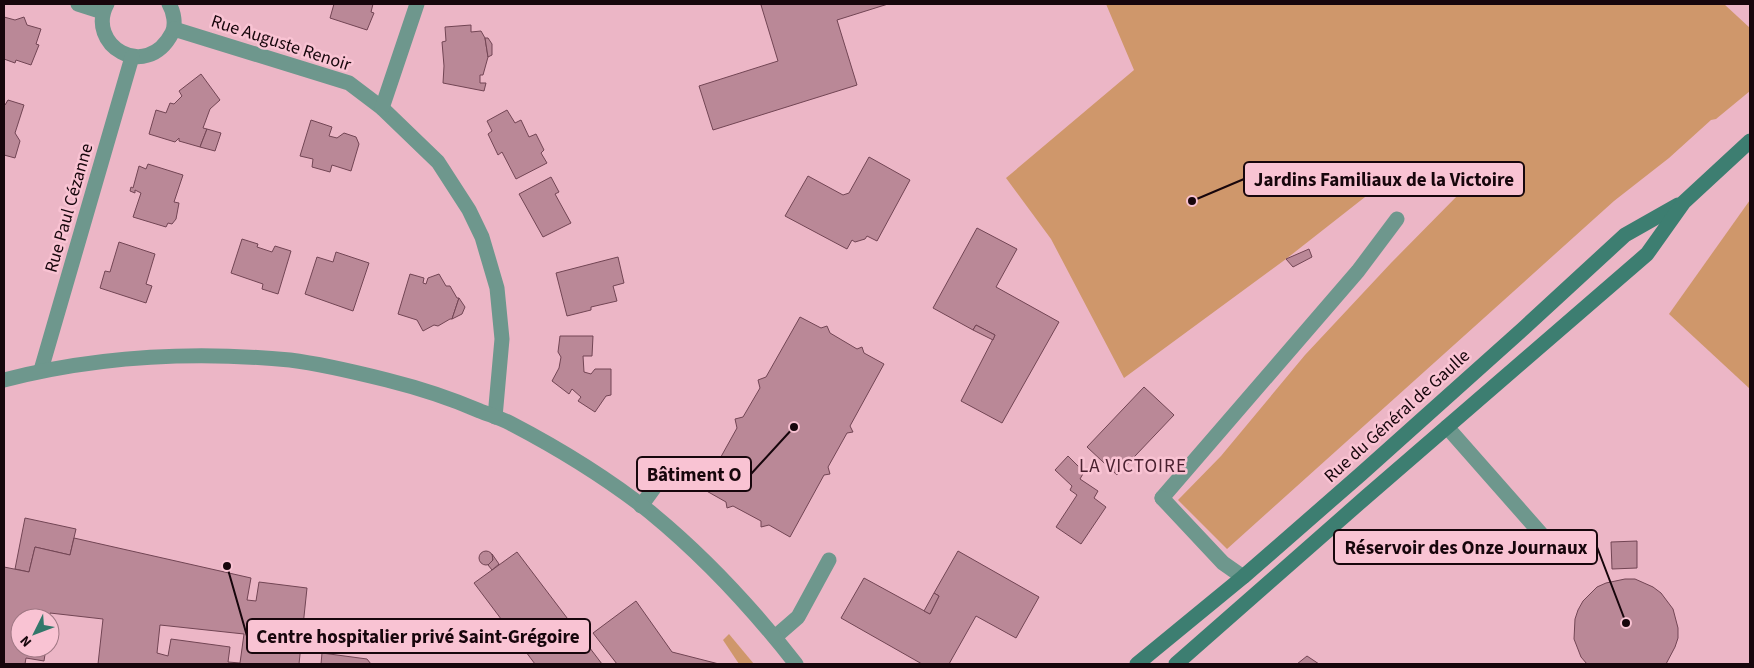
<svg xmlns="http://www.w3.org/2000/svg" width="1754" height="668" viewBox="0 0 1754 668" font-family="'Source Sans 3',sans-serif">
<rect width="100%" height="100%" fill="#ecb6c6"/>
<g fill="#cf976b">
<path d="M1106,4H1724L1750,28V91L1716,119L1711,120L1669,158L1614,201L1227,549L1178,500L1221,456L1305,355L1391,263L1460,193L1402,168L1286,259L1124,378L1051,239L1006,178L1134,70Z"/>
<path d="M1750,200V389L1669,314Z"/>
<path d="M729,634L754,664H739L723,640Z"/>
</g>
<g fill="#ba8897" stroke="#724554" fill-rule="evenodd">
<path d="M334,4H373L371,12L374,13L367,30L330,18Z"/>
<path d="M764,4H888L837,20L857,85L713,130L699,86L778,61L761,5Z"/>
<path d="M4,17L15,20L24,17L27,25L41,29L36,44L39,45L31,65L16,60L15,63L4,59Z"/>
<path d="M471,25V32L481,31L485,38L488,57L483,75H480V83H486L484,91L443,83L444,66L442,42L446,41L445,27Z"/>
<path d="M485,38H488L492,44V55L488,57Z"/>
<path d="M201,74L220,100L210,109L203,128L207,129L200,147L179,141V138L175,142L149,134L156,110L166,113L170,103L174,104L182,96L179,91Z"/>
<path d="M8,100L24,105L15,133L20,141L15,158L4,155V105H5Z"/>
<path d="M507,110L515,123L521,120L529,137L536,134L544,150L541,153L547,163L516,179L502,152L498,155L488,134L492,131L487,121Z"/>
<path d="M311,120L332,127L329,136L337,138L344,133L356,137L359,144L351,171L332,165L330,172L312,167L313,159L300,156Z"/>
<path d="M207,129L221,133L215,151L200,147Z"/>
<path d="M869,157L910,180L877,241L867,236L865,239L855,242L852,240L847,249L785,216L808,176L843,195L849,193Z"/>
<path d="M148,164L183,175L174,202L179,203L176,219L172,224L168,223L166,227L133,217L141,193L135,190V193L130,191L131,187L133,188L139,166L146,169Z"/>
<path d="M551,177L559,192L555,194L571,223L543,237L519,194Z"/>
<path d="M977,228L1017,249L996,287L1059,322L1002,423L961,401L995,335L976,325L973,330L933,308Z"/>
<path d="M242,239L258,244L257,247L272,252L275,246L291,251L278,294L262,289L263,284L231,273Z"/>
<path d="M119,242L155,254L146,284L152,286L146,303L100,288L105,271L110,272Z"/>
<path d="M1309,249L1312,257L1293,267L1286,259Z"/>
<path d="M336,252L369,263L353,311L305,294L317,257L333,262Z"/>
<path d="M618,257L624,283L613,286L617,301L591,307V310L567,316L556,273Z"/>
<path d="M410,274L424,278L423,283L426,284L428,278L439,274L446,286H450L457,298H459L452,319H450L438,326L434,325L423,331L417,320L398,314Z"/>
<path d="M459,298L465,307L462,314L452,319Z"/>
<path d="M800,317L821,328L827,326L830,333L857,349L862,347L864,353L884,364L850,426L853,432L847,433L828,467L830,474L824,475L790,537L769,525L761,527V521L733,506L727,508L726,502L703,489L737,428L735,419L743,417L760,388L758,380L766,377Z"/>
<path d="M976,325L995,335L993,340L973,330Z"/>
<path d="M560,336H593L592,356H583L584,372L591,374L595,369H611V395L606,396L595,412L578,401L581,397L572,389L569,394L552,381L559,368L561,357L558,352Z"/>
<path d="M1144,387L1174,415L1117,475L1087,447Z"/>
<path d="M1068,456L1084,472L1080,479L1098,491L1094,498L1106,507L1081,544L1056,527L1077,495L1070,490L1072,486L1055,470Z"/>
<path d="M25,518L76,529L70,555L35,547L29,572L15,569Z"/>
<path d="M74,538L251,578L247,600L256,601L259,582L307,588L299,664H98L103,619L50,613L49,618H20V648H46L44,661L26,658L25,664H4V567L29,572L35,547L70,555ZM160,625L244,634L240,663L228,662L230,647L171,639L168,656L157,653Z"/>
<path d="M1637,541V568L1612,569L1611,542Z"/>
<path d="M958,551L1039,597L1016,638L976,616L949,664H922L841,618L864,578L930,614L939,596L934,593Z"/>
<circle cx="486" cy="558" r="7"/>
<path d="M517,552L602,664H535L474,583Z"/>
<path d="M492,554L499,564L492,570L488,565L493,560Z"/>
<path d="M1625,579H1635L1653,587L1661,593L1673,609L1678,628V638L1675,647L1666,664H1587L1581,657L1574,639L1575,619L1578,610L1583,601L1597,587L1606,583Z"/>
<path d="M934,593L939,596L930,614L924,611Z"/>
<path d="M636,601L672,652L719,664H617L593,633Z"/>
<path d="M322,653L367,659L371,664H321Z"/>
<path d="M1307,656L1319,664H1297Z"/>
</g>
<g fill="none" stroke-linecap="round" stroke-linejoin="round">
<g stroke="#6e978d" stroke-width="15">
<path d="M1447,427L1558,553"/>
<path d="M1162,498L1358,271L1397,219"/>
<path d="M641,506L659,481"/>
<path d="M775,637L798,617L829,560"/>
</g>
<g stroke="#6e978d" stroke-width="15">
<path d="M78,4L103,12"/>
<path d="M107,4C85,44 146,83 172,33C176,25 174,12 169,4"/>
<path d="M174,29L349,83L382,108L438,162L469,210L482,237L497,288L502,339L495,417"/>
<path d="M382,108L417,4"/>
<path d="M41,370L132,57"/>
<path d="M4,380C97,356 194,351 290,360C322,364 355,372 387,380C419,388 450,398 480,411C490,415 500,418 510,423C558,448 607,478 650,512C705,557 753,609 796,664"/>
<path d="M1162,498L1223,563L1243,577"/>
</g>
<g stroke="#3d7e71" stroke-width="15">
<path d="M1137,664L1243,577L1361,474L1524,328L1625,235L1678,205"/>
<path d="M1176,664L1366,497L1647,254L1684,202L1750,141"/>
</g>
</g>
<g text-anchor="middle" dominant-baseline="central" stroke-width="5" stroke-linejoin="round" paint-order="stroke">
<g font-size="18" fill="#17060c" stroke="#f9c3d3">
<text transform="translate(281 43) rotate(18)">Rue Auguste Renoir</text>
<text transform="translate(69 208) rotate(-74)">Rue Paul Cézanne</text>
<text transform="translate(1397 416) rotate(-42)">Rue du Général de Gaulle</text>
</g>
<g font-size="19" letter-spacing="1" fill="#49202f" stroke="#f9c3d3">
<text x="1133" y="466">LA VICTOIRE</text>
</g>
</g>
<path fill="none" stroke="#17060c" stroke-width="2" d="M1192 201L1244 179M794 427L751 474M1626 623L1597 547M227 566L247 636"/>
<g fill="#17060c" stroke="#f9c3d3" stroke-width="2">
<circle cx="1192" cy="201" r="5"/>
<circle cx="794" cy="427" r="5"/>
<circle cx="1626" cy="623" r="5"/>
<circle cx="227" cy="566" r="5"/>
</g>
<g fill="#f9c3d3" stroke="#17060c" stroke-width="2">
<rect x="1244" y="162" width="280" height="34" rx="5"/>
<rect x="637" y="457" width="114" height="34" rx="5"/>
<rect x="1334" y="530" width="263" height="34" rx="5"/>
<rect x="247" y="619" width="343" height="34" rx="5"/>
</g>
<g font-size="19" text-anchor="middle" font-weight="bold" fill="#17060c">
<text x="1384" y="186">Jardins Familiaux de la Victoire</text>
<text x="694" y="481">Bâtiment O</text>
<text x="1466" y="554">Réservoir des Onze Journaux</text>
<text x="418" y="643">Centre hospitalier privé Saint-Grégoire</text>
</g>
<rect width="1754" height="668" fill="none" stroke="#17060c" stroke-width="10"/>
<g transform="translate(35 633) rotate(228)"><circle r="24" fill="#f9c3d3" stroke="#9f7783"/>
<path d="M0-4L9 19L0 12L-9 19Z" fill="#32776a"/>
<text y="-8" font-size="14" font-weight="bold" text-anchor="middle" fill="#17060c">N</text>
</g>
</svg>
